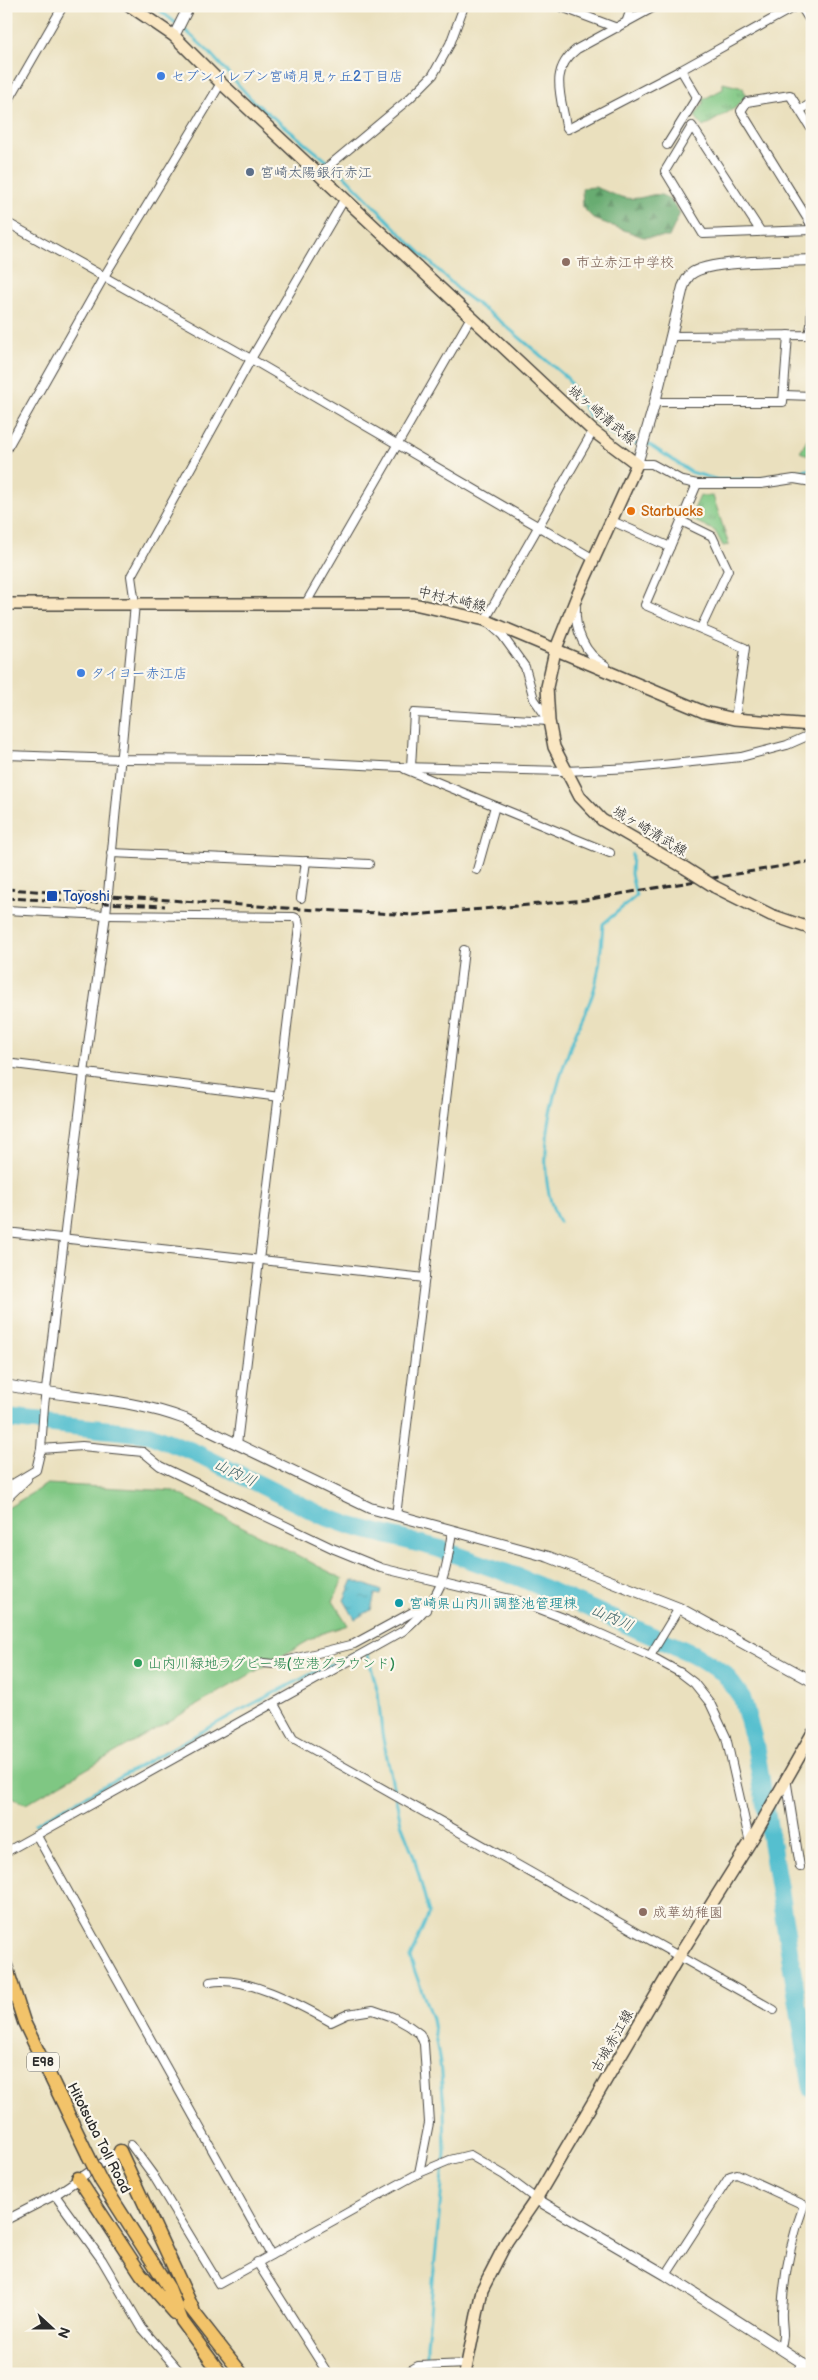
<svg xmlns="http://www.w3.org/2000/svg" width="818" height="2380" viewBox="0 0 818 2380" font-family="'Balsamiq Sans','Klee One',sans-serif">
<defs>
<pattern id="forest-firs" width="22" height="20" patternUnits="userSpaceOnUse" patternTransform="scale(1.25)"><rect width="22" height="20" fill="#67ac71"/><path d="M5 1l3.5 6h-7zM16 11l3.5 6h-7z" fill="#558c5d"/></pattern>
<pattern id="park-tufts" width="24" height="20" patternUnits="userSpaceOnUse" patternTransform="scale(1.25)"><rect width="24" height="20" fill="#7fc783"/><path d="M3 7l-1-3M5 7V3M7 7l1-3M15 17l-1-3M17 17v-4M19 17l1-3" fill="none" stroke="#68a26b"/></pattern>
<pattern id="water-ripples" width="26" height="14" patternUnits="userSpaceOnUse" patternTransform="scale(1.25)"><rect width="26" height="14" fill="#54bfcf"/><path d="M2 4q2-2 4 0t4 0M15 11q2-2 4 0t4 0" fill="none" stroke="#469ba8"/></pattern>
</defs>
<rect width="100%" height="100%" fill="#fbf7ec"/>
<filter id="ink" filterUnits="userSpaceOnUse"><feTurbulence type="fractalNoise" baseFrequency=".02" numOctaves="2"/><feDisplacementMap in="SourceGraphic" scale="10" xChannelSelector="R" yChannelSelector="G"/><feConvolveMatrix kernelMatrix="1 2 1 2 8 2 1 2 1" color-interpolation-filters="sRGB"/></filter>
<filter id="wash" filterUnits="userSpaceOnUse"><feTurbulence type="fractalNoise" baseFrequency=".0096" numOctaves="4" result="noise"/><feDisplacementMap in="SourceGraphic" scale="20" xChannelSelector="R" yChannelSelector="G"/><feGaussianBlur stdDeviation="1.12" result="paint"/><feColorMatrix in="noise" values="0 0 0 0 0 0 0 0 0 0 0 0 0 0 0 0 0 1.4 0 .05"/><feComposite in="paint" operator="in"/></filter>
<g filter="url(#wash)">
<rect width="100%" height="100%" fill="#eae0be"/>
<path fill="url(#forest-firs)" stroke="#496c4e" d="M595,187C604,190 615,196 625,198C652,202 658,180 680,213L669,237H643L594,219L583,208L582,188Z"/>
<g fill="url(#park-tufts)" stroke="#557957">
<path d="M723,83L743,88L746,96L735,108L703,127L695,116L704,102L702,100L723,89Z"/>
<path d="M812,430V457L800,452Z"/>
<path d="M700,496H713L729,545L723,546L715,531L693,520L691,516Z"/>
</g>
<path fill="#7fc783" stroke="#557957" d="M47,1484L174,1491L343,1579L333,1601L348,1625L320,1634L26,1804L6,1796V1509Z"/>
<path fill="url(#water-ripples)" stroke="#40757d" d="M353,1580L382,1591L381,1595L375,1594L371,1610L355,1619L344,1600Z"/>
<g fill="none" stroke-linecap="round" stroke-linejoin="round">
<g stroke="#54bfcf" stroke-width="3">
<path d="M154,6L186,31L209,52L253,101L343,174L407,240L462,293L500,321L567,378L588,414L611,434L628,443L650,445L691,472L718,480L758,479L812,469"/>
<path d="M559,1222C532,1171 552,1096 571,1045C577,1028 586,1012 592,996C600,973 601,948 603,924L636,896L631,874L632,854"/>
<path d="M35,1824L239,1711L311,1674L366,1648L378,1693L382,1734L401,1823L414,1857L429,1913L410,1958L432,2019L440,2063L444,2106L445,2153L427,2345V2374"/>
</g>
<path stroke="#54bfcf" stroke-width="18" d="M6,1419L148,1434L194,1452L321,1515L351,1526L437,1548L521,1578L693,1654L724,1673L742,1698L755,1744L812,2089"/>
</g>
</g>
<g filter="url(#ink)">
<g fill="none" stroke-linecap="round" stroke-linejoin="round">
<defs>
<g id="minor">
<path d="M559,6L617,28"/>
<path d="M656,6L577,49C549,70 561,95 566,126L568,129L681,70L796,6"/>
<path d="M626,23L632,6"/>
<path d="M6,105L63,6"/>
<path d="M800,110L812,103"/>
<path d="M812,130L790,95L747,102L741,111L812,226"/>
<path d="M667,145L697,97L681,70"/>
<path d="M319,174L409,99L433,75L450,44L464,6"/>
<path d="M6,222L251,359L594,559"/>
<path d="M761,232L692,126L665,171L703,234L812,230"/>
<path d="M811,320L812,304"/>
<path d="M672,336L809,335L812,320"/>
<path d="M784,395L812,396"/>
<path d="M655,402H783L788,335"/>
<path d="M6,450L105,275L221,83"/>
<path d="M637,464H652L683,481L697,484H761L794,479L812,482"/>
<path d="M697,484L645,605L745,648L735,719"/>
<path d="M612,521L670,547"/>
<path d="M681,521L712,536L728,570L701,628"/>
<path d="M306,603L471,317"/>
<path d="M576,607C574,629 585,655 605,665"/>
<path d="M548,719L534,699L525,667L502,635L485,620L593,431"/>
<path d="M6,755L120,759L265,760L401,767L565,771L633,768L741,757L787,745L812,734"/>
<path d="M411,767L414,713L549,721"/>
<path d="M405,769L610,853"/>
<path d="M111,853L369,864"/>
<path d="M477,870L495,806"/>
<path d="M301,898L306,861"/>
<path d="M6,910L106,915L294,917L298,919L299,926L237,1444"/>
<path d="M6,1063L280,1097"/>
<path d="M6,1232L425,1278"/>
<path d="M41,1449L82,1446L143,1452L160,1466L332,1548L381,1568L519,1601L574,1622L650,1656L681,1673L694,1683L710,1703L726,1737L750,1843"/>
<path d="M11,1485L36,1470L41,1449L44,1406L84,1073L106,915L135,604L131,576L251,359L345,198"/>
<path d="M6,1499L27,1479"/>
<path d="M396,1516L464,950"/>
<path d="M650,1656L679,1608"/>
<path d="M264,1663L273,1664L354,1644L422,1607L426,1610"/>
<path d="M274,1704L293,1738L774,2010"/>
<path d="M786,1778L800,1867"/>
<path d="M37,1836L271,2255"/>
<path d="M6,1852L403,1631C442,1598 445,1580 452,1531"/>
<path d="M210,1982C246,1975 300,2005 331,2022L348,2014L373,2010L393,2017L409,2026L420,2034L424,2044L429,2123L419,2173"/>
<path d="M131,2145L153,2175L219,2284L419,2173L450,2160L470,2155L504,2175L536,2199"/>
<path d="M55,2195L102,2260L142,2328L182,2374"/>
<path d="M6,2220L55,2195L120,2151"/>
<path d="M257,2262L328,2374"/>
<path d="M666,2275L730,2176L737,2174L804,2205C791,2239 784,2275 782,2311C781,2324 786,2336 780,2348"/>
<path d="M404,2374L418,2366L467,2364"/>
</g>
<g id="tertiary">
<path d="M802,6L812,22"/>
<path d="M174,36L189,6"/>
<path d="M637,464L655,402L683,287C685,283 687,277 691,274C707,260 788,261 812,260"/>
<path d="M6,1385C66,1398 127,1397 185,1419L370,1508L549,1557L679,1608L812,1681"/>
<path d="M536,2199L666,2275L812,2369"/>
<path d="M797,2374L803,2363"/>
</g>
<g id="secondary">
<path d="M130,6L174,36L221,83L593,431L637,464L577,596L555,651L547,687L549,721L554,747L580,797L602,820L685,868"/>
<path d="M6,604H414L485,620L704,712L735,719L812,725"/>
<path d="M715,887L771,915L812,929"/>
<path d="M465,2374L482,2290L507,2241L536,2199L679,1956L754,1836L812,1734"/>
</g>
<g id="primary">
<path d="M6,1966L24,2022L88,2155"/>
<path d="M120,2151L193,2309"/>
<path d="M78,2178L141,2274L175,2313"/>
<path d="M101,2181L169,2288L182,2321L221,2374"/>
<path d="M188,2305L242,2374"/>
</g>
</defs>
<use href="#minor" stroke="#484641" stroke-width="10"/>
<use href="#tertiary" stroke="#484641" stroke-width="12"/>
<use href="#secondary" stroke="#484641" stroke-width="14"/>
<use href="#primary" stroke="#484641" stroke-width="15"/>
<use href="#minor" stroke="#fff" stroke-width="8"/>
<use href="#tertiary" stroke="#fff" stroke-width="10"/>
<use href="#secondary" stroke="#fae7c3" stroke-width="11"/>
<use href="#primary" stroke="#f2c36a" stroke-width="12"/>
<g stroke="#2b2b2b" stroke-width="3" stroke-dasharray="8 4" stroke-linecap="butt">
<path d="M6,889L301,909L414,915L585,900L812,861"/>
<path d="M6,898L165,906"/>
</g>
<defs>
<path id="secondary-bridge" d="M685,868L715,887"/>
<path id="primary-bridge" d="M88,2155L101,2181"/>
</defs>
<use href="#secondary-bridge" stroke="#484641" stroke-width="14" stroke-linecap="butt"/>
<use href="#primary-bridge" stroke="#484641" stroke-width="15" stroke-linecap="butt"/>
<use href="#secondary-bridge" stroke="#fae7c3" stroke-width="11"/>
<use href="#primary-bridge" stroke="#f2c36a" stroke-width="12"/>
</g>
</g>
<g fill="#3f7fe0" stroke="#fbf7ec" stroke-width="2">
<circle cx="161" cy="76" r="5"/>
<circle cx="81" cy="673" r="5"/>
</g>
<circle fill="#5c6f8a" stroke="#fbf7ec" stroke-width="2" cx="250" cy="172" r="5"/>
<g fill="#8d6e63" stroke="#fbf7ec" stroke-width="2">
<circle cx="566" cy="262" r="5"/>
<circle cx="643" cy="1912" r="5"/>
</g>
<circle fill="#e8710a" stroke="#fbf7ec" stroke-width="2" cx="631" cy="511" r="5"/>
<rect fill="#1a4fb4" stroke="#fbf7ec" stroke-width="2" x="46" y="890" width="12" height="12" rx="2.5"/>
<circle fill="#0f9aa8" stroke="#fbf7ec" stroke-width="2" cx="399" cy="1603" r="5"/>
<circle fill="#2e9e5b" stroke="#fbf7ec" stroke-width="2" cx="138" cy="1663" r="5"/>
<g text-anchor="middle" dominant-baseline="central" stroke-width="4.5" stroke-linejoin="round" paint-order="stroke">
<rect fill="#fbf7ec" stroke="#696865" stroke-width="1" x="27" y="2052.5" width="32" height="19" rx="4"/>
<g font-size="12" font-weight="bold" fill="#2b2b2b">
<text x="43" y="2062">E98</text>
</g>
<g font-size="14" fill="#366cbe" stroke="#fbf7ec" text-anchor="start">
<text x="171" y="76">セブンイレブン宮崎月見ヶ丘2丁目店</text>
<text x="91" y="673">タイヨー赤江店</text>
</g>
<g font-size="14" fill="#4e5e75" stroke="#fbf7ec" text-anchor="start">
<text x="260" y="172">宮崎太陽銀行赤江</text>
</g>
<g font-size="14" fill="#785e54" stroke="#fbf7ec" text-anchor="start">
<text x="576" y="262">市立赤江中学校</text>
<text x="653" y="1912">成華幼稚園</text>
</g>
<g font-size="14" fill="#2b2b2b" stroke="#fbf7ec">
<text transform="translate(602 415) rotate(40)">城ヶ崎清武線</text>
<text transform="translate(452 599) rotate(13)">中村木崎線</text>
<text transform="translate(650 831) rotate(31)">城ヶ崎清武線</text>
<text transform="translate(612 2041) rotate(-60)">古城赤江線</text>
<text transform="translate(99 2138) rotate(63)">Hitotsuba Toll Road</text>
</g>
<g font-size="14" fill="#c56008" stroke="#fbf7ec" text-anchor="start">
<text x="641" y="511">Starbucks</text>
</g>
<g font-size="14" fill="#164399" stroke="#fbf7ec" text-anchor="start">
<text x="63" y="896">Tayoshi</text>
</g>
<g font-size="14" fill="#0d838f" stroke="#fbf7ec" text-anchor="start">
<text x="409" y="1603">宮崎県山内川調整池管理棟</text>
</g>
<g font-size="14" fill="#27864d" stroke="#fbf7ec" text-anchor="start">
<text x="148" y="1663">山内川緑地ラグビー場(空港グラウンド)</text>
</g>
<g font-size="15" font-style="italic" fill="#395f64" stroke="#fbf7ec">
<text transform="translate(235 1473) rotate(26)">山内川</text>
<text transform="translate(612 1618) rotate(24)">山内川</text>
</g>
</g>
<rect width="818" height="2380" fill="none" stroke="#fbf7ec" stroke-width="25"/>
<g transform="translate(52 2328) rotate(111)" stroke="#fbf7ec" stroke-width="4" paint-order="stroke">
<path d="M0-4L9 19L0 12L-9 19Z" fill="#2b2b2b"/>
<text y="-8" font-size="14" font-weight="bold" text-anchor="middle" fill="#2b2b2b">N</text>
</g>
</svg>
